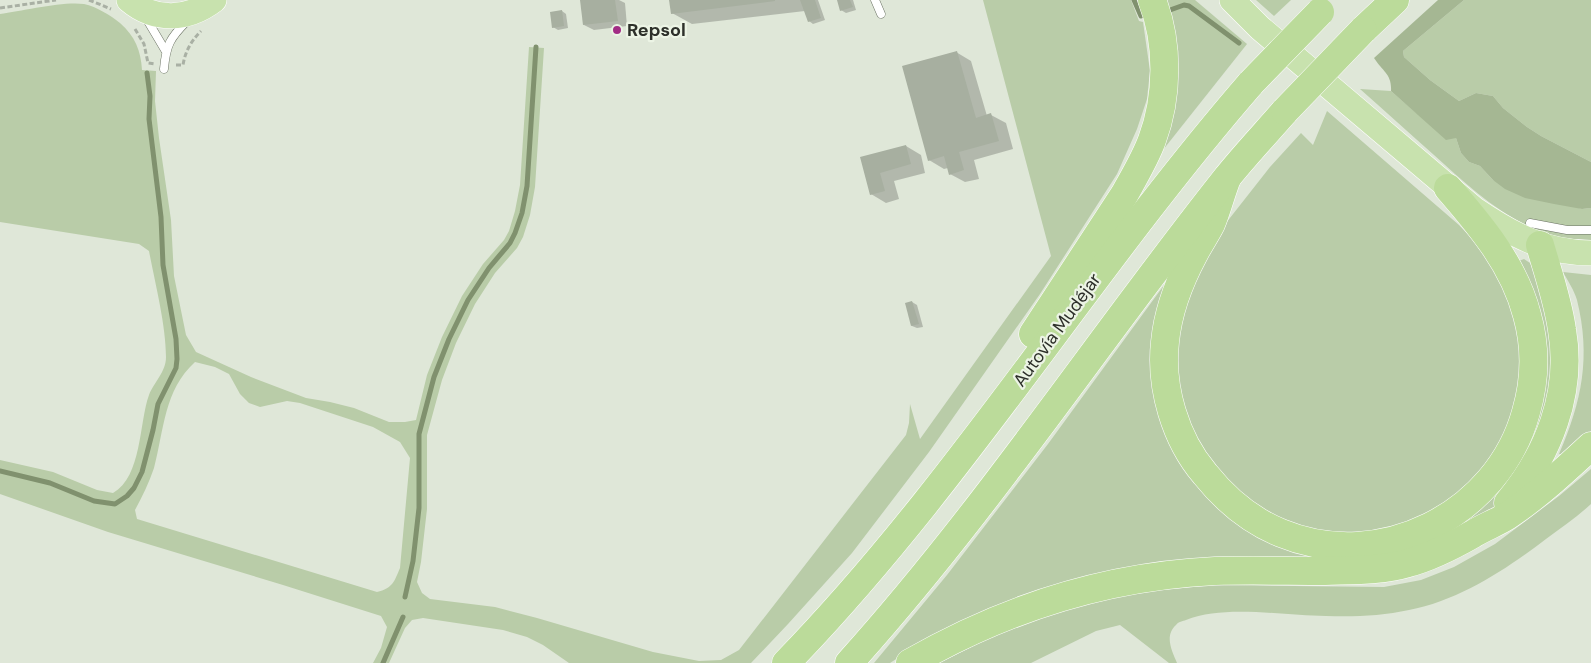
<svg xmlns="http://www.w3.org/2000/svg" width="1591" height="663" viewBox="0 0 1591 663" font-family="'DM Sans',sans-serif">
<rect width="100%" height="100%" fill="#dfe7d8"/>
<g fill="#b9cca8" fill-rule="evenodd">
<path d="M983,0H1131L1139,21L1143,22L1150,71L1147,99L1137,129L1117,174L1040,294L929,452L852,553L788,624L751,663H569L543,645L527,637L503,630L423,618L412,620L405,628L389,663H373L381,648L387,627L381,616L283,585L108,532L0,494V460L53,472L97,490L113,493C142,477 139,422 149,395C154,382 166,372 166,357C166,325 155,283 149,251L139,244L0,222V14C22,11 63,1 84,4C97,7 110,15 120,23C135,36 141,51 142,70L156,71L155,101L159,138L171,220L174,276L186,335L196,352L251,377L306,398L330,402L354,408L389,422H405L416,420L427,375L442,337L462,296L483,264L504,240L509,231L515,211L520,185L529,47L544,48L535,187L530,215L523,237L517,248L495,273L475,304L456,343L442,380L427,435V509L421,562L417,582L422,593L430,599L495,607L537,618L653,652L699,661L721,660L739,650L906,435L909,423L910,404L920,439L1051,256ZM195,362L215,367L229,374L240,394L249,403L260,407L287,401L300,403L373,427L400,442L410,458L400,568C394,582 393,588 377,592L137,519L135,510C142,497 149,483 154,468C164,430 164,390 195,362Z"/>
<path d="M1161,0H1195L1247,44L1155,160Z"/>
<path d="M1256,0H1291L1274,16Z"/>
<path d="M1464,0H1591V162L1541,136L1527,127L1503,108L1493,96L1476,93L1459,101L1430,80L1404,57L1403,51Z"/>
<path d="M1360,89L1391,91L1415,112L1456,138L1461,153L1469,162L1480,166L1493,180L1582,209L1591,208V240C1575,240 1558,238 1542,232C1501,217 1466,184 1434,155C1409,133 1385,111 1360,89Z"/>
<path d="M1327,111L1459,225L1500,269L1525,344L1516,420L1475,486L1411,528L1334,538L1263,513L1209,462L1186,417L1180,393L1177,368L1178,343L1182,318L1198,273L1226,223L1270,167L1301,133L1313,145Z"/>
<path d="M1524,259L1530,263L1551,309L1558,356L1554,397L1531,457L1496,506L1449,538L1409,556L1370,563L1256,562L1162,566L1096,574L996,609L928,638L890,663H874L947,575L1048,444L1167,281C1159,311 1152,340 1154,372C1159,442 1202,505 1265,537C1278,543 1292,549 1306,552C1400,571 1491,524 1528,436C1548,389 1547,334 1528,287C1525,279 1520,271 1516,262Z"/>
<path d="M1563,272L1591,275V431L1568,455L1559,454C1582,401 1591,357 1577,300C1574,290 1568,281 1563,272Z"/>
<path d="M1591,469V504C1577,517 1561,528 1546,539C1505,570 1460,600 1409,610C1382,616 1353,617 1326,616C1283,616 1226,604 1186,620C1183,621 1178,622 1176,625C1164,636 1172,651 1177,663H1169L1120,625L1096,631L1031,663H939L1000,633L1053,612L1103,599L1161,590L1214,585L1384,587L1421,580L1454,567L1495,544L1559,496Z"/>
</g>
<path fill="#a5b793" d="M1438,0H1464L1403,51L1404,57L1430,80L1459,101L1476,93L1493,96L1503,108L1527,127L1541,136L1591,162V208L1582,209L1554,204L1525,198L1505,189L1493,180L1480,166L1469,162L1461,153L1456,138L1446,140L1391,91C1392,74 1383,72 1374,58Z"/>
<g fill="#0003">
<path d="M593,0H619L625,3L627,26L594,30L584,25Z"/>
<path d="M670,0H818L825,20L813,24L809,21L805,11L692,24L672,13Z"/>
<path d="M838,0H853L856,10L846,13L841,10Z"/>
<path d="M562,11L566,14L568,28L558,30L553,27Z"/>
<path d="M956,52L971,61L987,116L991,115L1006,123L1013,149L974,160L979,179L965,182L950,174L948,168L944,169L929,160Z"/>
<path d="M906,146L921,155L925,173L894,181L899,199L886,203L871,194L861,158Z"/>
<path d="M912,302L917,305L923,327L917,328L912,326Z"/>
</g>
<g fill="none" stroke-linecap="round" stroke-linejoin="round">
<g stroke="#80916e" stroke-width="5">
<path d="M1134,0L1141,16"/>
<path d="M1170,10L1184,5L1189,6L1239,43"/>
<path d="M0,471L50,483L94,501L115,504L127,496L134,488L142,472L153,430L158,404L176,368L177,359L176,339L163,265L161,217L149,119L150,96L147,73"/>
<path d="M405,597L413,561L419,508V434L434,377L449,339L468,300L489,268L510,243L515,233L522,213L527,186L536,47"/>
<path d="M383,663L403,617"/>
</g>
</g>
<g fill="#a7afa0">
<path d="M580,0H615L618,21L583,25Z"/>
<path d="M669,0H775V1L671,14Z"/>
<path d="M800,0H815L821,18L808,22Z"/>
<path d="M837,0H850L853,7L840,11Z"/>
<path d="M562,10L564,26L552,28L550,12Z"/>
<path d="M957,51L976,118L991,113L999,141L959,152L964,170L949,175L944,156L928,161L902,66Z"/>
<path d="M906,145L911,164L880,173L885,191L870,195L860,157Z"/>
<path d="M912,301L919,324L911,326L905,303Z"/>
</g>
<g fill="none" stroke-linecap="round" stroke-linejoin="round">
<defs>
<g id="service">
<path d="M875,0L881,14"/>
<path d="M146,18L165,50"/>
<path d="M164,69C166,45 170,38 187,21"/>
<path d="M1530,223L1567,230H1591"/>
</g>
<g id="trunk">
<path d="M129,0C155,22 188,20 214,0"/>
<path d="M1232,0L1260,28L1474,209C1511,234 1545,253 1591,253"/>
</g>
<g id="motorway">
<path d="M1363,30L1395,0"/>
<path d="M1227,178C1221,193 1217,210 1211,224C1206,234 1199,244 1194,254C1179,282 1168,310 1165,342C1160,387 1175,439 1205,474C1225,499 1251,521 1281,533C1380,574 1498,515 1526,412C1535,381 1536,347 1527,315C1514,265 1481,226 1448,188"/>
<path d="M1033,334L1124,195C1134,177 1145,159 1152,140C1168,97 1169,43 1152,0"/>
<path d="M1508,503C1548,455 1573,393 1562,330C1558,301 1548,273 1540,245"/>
<path d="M786,663C959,485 1088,271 1251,83"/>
<path d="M849,663C986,511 1098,340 1225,180C1244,156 1265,134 1285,111"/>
<path d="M910,663C1004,609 1107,576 1215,571C1252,570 1289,571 1325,571C1353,570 1381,571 1408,563C1431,557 1452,546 1473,534C1484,527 1496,523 1507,516C1537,496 1564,471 1591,446"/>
</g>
</defs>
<use href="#service" stroke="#6b7264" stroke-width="9"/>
<use href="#trunk" stroke="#fff" stroke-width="26"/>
<use href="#motorway" stroke="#fff" stroke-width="29"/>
<g stroke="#a9b0a4" stroke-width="3" stroke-dasharray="5 2.5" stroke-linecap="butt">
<path d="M89,0L111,9"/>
<path d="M0,8L56,0"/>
<path d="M135,29L144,44L148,63L155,64"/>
<path d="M176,65H183C185,52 191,41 201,31"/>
</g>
<use href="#service" stroke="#fff" stroke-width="8"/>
<use href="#trunk" stroke="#c8e2ae" stroke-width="25"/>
<use href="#motorway" stroke="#bbdb9a" stroke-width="28"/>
<defs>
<g id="motorway-bridge">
<path d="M1251,83L1320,12"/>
<path d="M1285,111L1363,30"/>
</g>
</defs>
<use href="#motorway-bridge" stroke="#fff" stroke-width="29" stroke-linecap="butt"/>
<use href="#motorway-bridge" stroke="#bbdb9a" stroke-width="28"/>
</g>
<circle fill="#a22c85" stroke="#ecf4e5" stroke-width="2" cx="617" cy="30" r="5"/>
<g text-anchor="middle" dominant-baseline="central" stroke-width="4.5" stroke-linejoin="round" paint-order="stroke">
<g font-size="18" font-weight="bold" fill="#2d302a" stroke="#ecf4e5" text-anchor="start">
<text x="627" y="30">Repsol</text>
</g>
<g font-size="18" fill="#2d302a" stroke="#ecf4e5">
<text transform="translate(1057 330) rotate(-54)">Autovía Mudéjar</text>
</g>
</g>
</svg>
